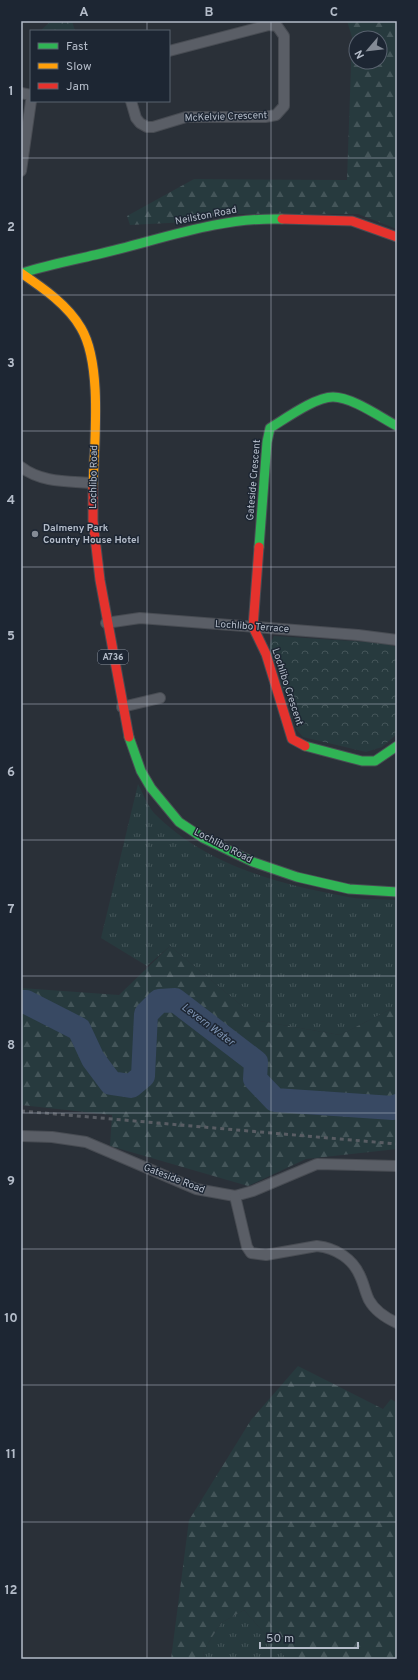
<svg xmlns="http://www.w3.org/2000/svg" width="418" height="1680" viewBox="0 0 418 1680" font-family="Overpass,sans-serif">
<defs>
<pattern id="grass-tufts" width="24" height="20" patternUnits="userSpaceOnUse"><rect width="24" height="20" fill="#273a3e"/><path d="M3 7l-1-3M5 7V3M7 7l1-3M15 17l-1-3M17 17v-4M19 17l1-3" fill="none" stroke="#445559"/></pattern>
<pattern id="forest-firs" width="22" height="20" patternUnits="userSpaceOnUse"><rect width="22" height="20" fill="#273a3e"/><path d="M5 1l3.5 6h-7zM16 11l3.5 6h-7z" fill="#445559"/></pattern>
<pattern id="park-crowns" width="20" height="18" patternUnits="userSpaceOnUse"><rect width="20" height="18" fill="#273a3e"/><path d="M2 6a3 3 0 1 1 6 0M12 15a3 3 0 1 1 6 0" fill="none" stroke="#445559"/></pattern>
</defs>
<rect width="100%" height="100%" fill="#2a3038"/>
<g fill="url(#grass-tufts)">
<path d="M138,784C143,793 147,805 154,813C203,863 276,884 343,896C360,900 379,899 397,900V1006L340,1035L260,1021L170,946L147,966L101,938Z"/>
<path d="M244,1610L287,1659H203L204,1650L221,1623Z"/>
</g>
<g fill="url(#forest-firs)" fill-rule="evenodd">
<path d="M347,21H397V229L358,214H221L188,222L130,225L127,216L194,179L347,180L352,37ZM356,38H380V62H356Z"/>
<path d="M170,946L260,1021L340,1035L397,1006V1149L306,1159L248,1186L110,1146L112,1115L21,1105V988L119,995Z"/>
<path d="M298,1366L383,1409L391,1399L397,1403V1659H287L244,1610L221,1623L204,1650L203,1659H171L189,1520L251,1420Z"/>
</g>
<g fill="url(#park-crowns)">
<path d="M51,21H72L75,31H40Z"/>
<path d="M274,636L383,643L397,647V734L382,747L366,752L303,737L296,729L269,646Z"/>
</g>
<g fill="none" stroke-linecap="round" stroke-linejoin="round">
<path stroke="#384963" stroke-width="24" d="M21,1002H26L79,1029L93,1059L111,1083L131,1086L143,1076L146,1014L159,1001L175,1000L256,1062L255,1079L275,1100L393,1108L397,1106"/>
<defs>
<g id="street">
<path d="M21,93L31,95"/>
<path d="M131,101L136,118L140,123L147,127H153L186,117H265L276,115L284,106V36L277,26L269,25L169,51"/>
<path d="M21,171L31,101"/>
<path d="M21,467C42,483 68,481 93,483"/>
<path d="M106,623L140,618L358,635L397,640"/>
<path d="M122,707L160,698"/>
<path d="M21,1136L52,1137L86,1142L196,1189L235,1196L253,1191L317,1164L397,1166"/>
<path d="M235,1196L247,1247L251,1253L266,1255L317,1246C336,1248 353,1259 360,1276C364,1284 365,1292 369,1300C375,1311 386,1318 397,1323"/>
</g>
<g id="fast">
<path d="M22,273C48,265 73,260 99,254C160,240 218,217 282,219"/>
<path d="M259,547L267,442L270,428C285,419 315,397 333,397C352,397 380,417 397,426"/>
<path d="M129,737L141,771L151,788L179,822L203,838L253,862L297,877L349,889L397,892"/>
<path d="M305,746L362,761H375L397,746"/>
</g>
<path id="slow" d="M21,273C43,288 68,305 81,328C103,365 94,445 93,488"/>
<g id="jam">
<path d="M282,219L352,221L397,237"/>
<path d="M93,488V521L100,580L129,737"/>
<path d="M259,547L253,627L266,654L292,739L305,746"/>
</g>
</defs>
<use href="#street" stroke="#484c53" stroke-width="12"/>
<use href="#fast" stroke="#484c53" stroke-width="11"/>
<use href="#slow" stroke="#484c53" stroke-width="11"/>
<use href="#jam" stroke="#484c53" stroke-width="11"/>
<use href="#street" stroke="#5a5e66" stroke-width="10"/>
<use href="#fast" stroke="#30b455" stroke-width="9"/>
<use href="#slow" stroke="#ff9f0a" stroke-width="9"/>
<use href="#jam" stroke="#e5322d" stroke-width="9"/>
<path stroke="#595d64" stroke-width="3" stroke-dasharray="4 4" stroke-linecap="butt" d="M21,1111L397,1144"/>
</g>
<path fill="none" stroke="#b4bcc9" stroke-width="1" stroke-opacity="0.55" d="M147,21V31M271,21V1659M147,101V1659M21,158H397M21,295H397M21,431H397M21,567H397M21,704H397M21,840H397M21,976H397M21,1113H397M21,1249H397M21,1385H397M21,1522H397"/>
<circle fill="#848b96" stroke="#1d2633" stroke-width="1.5" cx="35" cy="534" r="4"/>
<g text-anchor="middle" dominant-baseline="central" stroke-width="3" stroke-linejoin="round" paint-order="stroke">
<rect fill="#1d2633" stroke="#878f9c" stroke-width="1" x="98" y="650" width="30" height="14" rx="3"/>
<g font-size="9" font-weight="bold" fill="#b4bcc9">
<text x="113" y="657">A736</text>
</g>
<g font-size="10" fill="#b4bcc9" stroke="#1d2633">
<text transform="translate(226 117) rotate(-2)">McKelvie Crescent</text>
<text transform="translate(206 216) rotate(-11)">Neilston Road</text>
<text transform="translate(94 477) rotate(-89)">Lochlibo Road</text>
<text transform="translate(254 480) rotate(-85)">Gateside Crescent</text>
<text transform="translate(252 627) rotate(4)">Lochlibo Terrace</text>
<text transform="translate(287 687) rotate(72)">Lochlibo Crescent</text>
<text transform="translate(223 846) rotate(27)">Lochlibo Road</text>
<text transform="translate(174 1179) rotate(21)">Gateside Road</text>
</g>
<g font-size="10" font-weight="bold" fill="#b4bcc9" stroke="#1d2633" text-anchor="start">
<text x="43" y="528">Dalmeny Park<tspan x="43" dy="12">Country House Hotel</tspan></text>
</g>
<g font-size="11" font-style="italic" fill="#7c92b1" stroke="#1d2633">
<text transform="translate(208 1025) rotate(37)">Levern Water</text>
</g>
</g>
<rect width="418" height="1680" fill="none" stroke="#1d2633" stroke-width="44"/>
<rect x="30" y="30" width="140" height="72" fill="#1d2633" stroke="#59626f"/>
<rect x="38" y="43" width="20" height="6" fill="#30b455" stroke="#59626f"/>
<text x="66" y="50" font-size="12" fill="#b4bcc9">Fast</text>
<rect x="38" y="63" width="20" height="6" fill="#ff9f0a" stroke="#59626f"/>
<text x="66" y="70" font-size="12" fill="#b4bcc9">Slow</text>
<rect x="38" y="83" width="20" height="6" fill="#e5322d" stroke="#59626f"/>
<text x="66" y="90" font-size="12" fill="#b4bcc9">Jam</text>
<g transform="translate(368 50) rotate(242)"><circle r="19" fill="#1d2633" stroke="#59626f"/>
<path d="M0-3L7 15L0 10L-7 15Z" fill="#848b96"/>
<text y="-6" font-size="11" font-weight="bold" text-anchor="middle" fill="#b4bcc9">N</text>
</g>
<path d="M260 1642v6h98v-6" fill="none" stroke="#b4bcc9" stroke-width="2"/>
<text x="266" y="1642" font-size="12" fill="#b4bcc9" stroke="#1d2633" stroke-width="3" paint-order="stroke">50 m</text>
<rect x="22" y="22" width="374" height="1636" fill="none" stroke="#b4bcc9" stroke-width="1.5"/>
<g font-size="13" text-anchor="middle" font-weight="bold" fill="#b4bcc9">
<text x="84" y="16">A</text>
<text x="209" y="16">B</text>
<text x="334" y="16">C</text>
<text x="11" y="95">1</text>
<text x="11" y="231">2</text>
<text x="11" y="367">3</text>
<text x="11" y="504">4</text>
<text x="11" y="640">5</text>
<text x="11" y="776">6</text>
<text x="11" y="913">7</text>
<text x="11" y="1049">8</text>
<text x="11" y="1185">9</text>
<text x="11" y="1322">10</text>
<text x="11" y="1458">11</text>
<text x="11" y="1594">12</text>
</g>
</svg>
